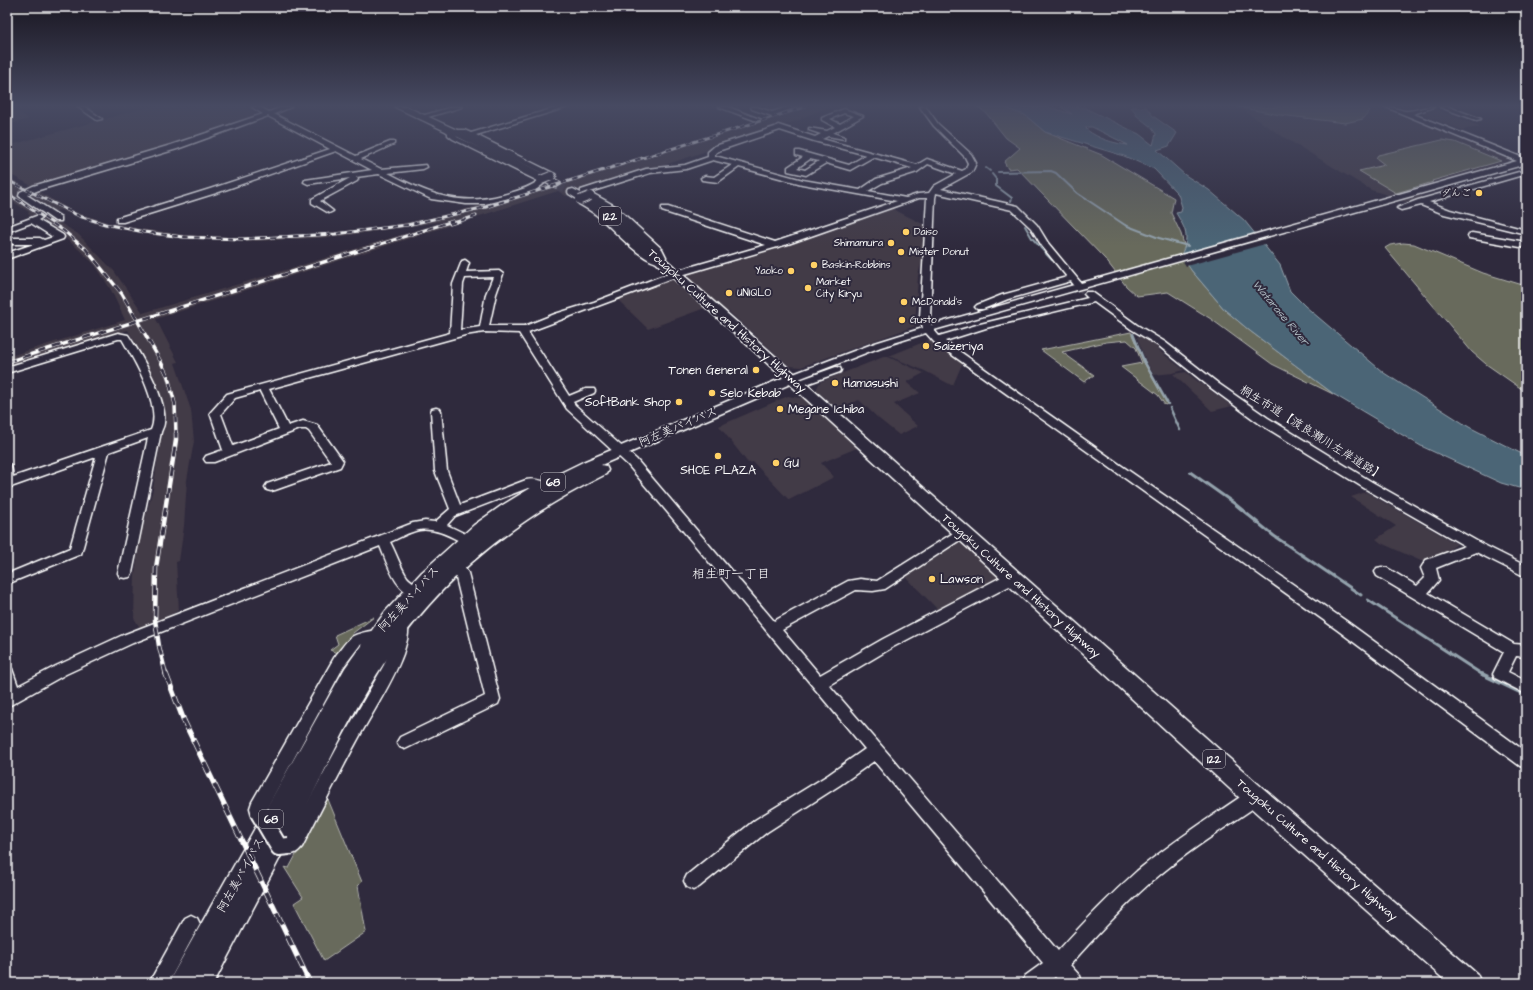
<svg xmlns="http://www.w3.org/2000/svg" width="1533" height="990" viewBox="0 0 1533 990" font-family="'Architects Daughter','Klee One',sans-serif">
<rect width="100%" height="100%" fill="#2f2a3d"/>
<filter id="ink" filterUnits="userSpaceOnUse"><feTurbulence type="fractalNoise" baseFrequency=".025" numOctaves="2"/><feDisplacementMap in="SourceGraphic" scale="8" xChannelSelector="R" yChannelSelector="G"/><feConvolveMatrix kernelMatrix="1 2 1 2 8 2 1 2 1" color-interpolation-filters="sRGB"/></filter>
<g filter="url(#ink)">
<g fill="#423a47">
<path d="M7,107H10L29,119L7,125Z"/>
<path d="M148,107H244L261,115L202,137L37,186H32L7,173V146Z"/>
<path d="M799,107H829L801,118L802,119L662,166L566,196L558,191L156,319L178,362L175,363L191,410L194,441L187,480L184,526L179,561L176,562L179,610L169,616L140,628L134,618L135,574L140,537L153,489L162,429L159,397L149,369L128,330L7,368V357L125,320L111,290L95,265L75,246L39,218L49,216L78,234L114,271L143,313L447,221L336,237L258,241L189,239L152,235L103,226L111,223L141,229L184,235L251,238L317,234L383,227L435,217L512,197L545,186L546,187L577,178Z"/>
<path d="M1368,107H1383L1506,157L1509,161L1408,190L1424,198L1407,203L1391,196L1371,190L1285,138L1240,108L1310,120L1370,111Z"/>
<path d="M1435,109L1479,126V127L1462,130L1421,114Z"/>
<path d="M7,177L30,189L19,193L18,195L45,213L33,217L28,214L29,212L7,198Z"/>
<path d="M34,189L74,212L107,222L100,225L60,210L53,212L38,205L25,194Z"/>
<path d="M891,208L925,225L924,251L918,276L915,326L801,367L789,366L728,311L725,312L719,307L689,280L691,278L685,273Z"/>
<path d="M670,278H673L705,308L648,329L617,299L618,297Z"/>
<path d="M1143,336L1153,342L1162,353L1184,370L1173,373L1154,375L1146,361L1137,337Z"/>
<path d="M931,339L963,362L953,385H951L925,371L889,356Z"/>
<path d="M886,356L924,373L907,382L920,393L894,404L918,426L899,435L879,419L859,400L834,410L824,401L827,400L816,390L820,382Z"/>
<path d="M1186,372L1196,380L1232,406L1212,411L1173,374Z"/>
<path d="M788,396L800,398L803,396L859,447L821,463L834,477L789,500L753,462L748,463L719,426Z"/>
<path d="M1366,492L1457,544L1447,551L1450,553L1423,562L1381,543L1376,539L1396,526L1351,497Z"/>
<path d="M958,541H961L1004,580L941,613L904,575Z"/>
</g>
<g fill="#676a5c" stroke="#b3b4ae">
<path d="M978,107H1002L1025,115L1045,132L1102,155L1174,198L1171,213L1181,234L1191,270L1225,310L1250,331L1335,395L1272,364L1211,319L1168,292L1137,296L1126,286L1105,259L1017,168L1008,169L1004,162L1020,148L1006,138L986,113Z"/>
<path d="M1238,107H1368L1370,111L1363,119L1345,123L1280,115Z"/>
<path d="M1442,140L1455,142L1501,161L1432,181L1433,182L1396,193L1359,171L1385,165L1376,158L1378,155Z"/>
<path d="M1403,243L1414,244L1483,273L1526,286V392L1486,364L1472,352L1385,248L1390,245Z"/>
<path d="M1131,332L1143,361L1167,404L1165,405L1158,395L1121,367L1142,363L1136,348L1127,340L1106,342L1062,352L1094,375L1084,382L1041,350Z"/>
<path d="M374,617L353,633L339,654L330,650L338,644L335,635Z"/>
<path d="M327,797L362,882L358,886L366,932L324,961L294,903L303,897L284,867L289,868Z"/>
</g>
<path fill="#4c6576" stroke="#94a3ad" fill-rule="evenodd" d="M1002,107H1049L1072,114L1061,107H1083L1139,134L1153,145L1156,134L1151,127L1136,115V113L1131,107H1146L1153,116L1177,133L1169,146L1157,150L1185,175L1209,190L1244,220L1280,265L1290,291L1305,306L1384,373L1469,427L1526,456V490L1501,483L1421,446L1335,395L1250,331L1225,310L1191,270L1181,255C1190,236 1186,230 1176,213L1181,212L1182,207L1178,194L1154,169L1124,156L1045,132L1025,115ZM1086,127H1092L1128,145C1113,143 1099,139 1087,130Z"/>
<path fill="#2f2a3d" d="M1257,233L1265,244L1186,266L1179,255Z"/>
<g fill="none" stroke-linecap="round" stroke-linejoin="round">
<g stroke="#94a3ad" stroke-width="2">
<path d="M986,168L990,171"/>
<path d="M998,172L1051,171L1056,173L1077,193L1125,225L1159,238L1188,246"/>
<path d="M992,174L996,179V186L1012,198L1011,201"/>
<path d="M1025,226L1032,238L1042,249"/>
</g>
<g stroke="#94a3ad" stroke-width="2.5">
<path d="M1041,248L1052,260"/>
<path d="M1133,334L1144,361L1168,404"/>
<path d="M1170,408L1180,430"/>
</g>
<g stroke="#94a3ad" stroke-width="3">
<path d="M1190,472L1235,504L1274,536L1361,595"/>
<path d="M1368,600L1483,675"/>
</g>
<path stroke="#94a3ad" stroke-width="4" d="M1482,674L1526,695"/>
<path stroke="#443f50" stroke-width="10" stroke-dasharray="10 5" stroke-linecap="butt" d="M1077,283L1089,294"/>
<path stroke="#443f50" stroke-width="10" stroke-dasharray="10 5.5" stroke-linecap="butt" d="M556,184L573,192"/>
<defs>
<g id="minor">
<path d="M78,107H85L102,119L97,120Z"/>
<path d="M252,107H260L269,112L282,107H291L274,114L356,156L390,142H394V144L361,159L381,169L426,165L427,167L423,169L388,173C429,194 458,207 503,195C516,191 527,189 538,181L453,139L448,135V133L446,131L447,130H464L471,133L558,107H568L476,135L555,174L556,176L552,178L463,134L455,133L457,137L544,178L546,182L533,192L485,204H466L431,199L379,174L356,177L358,179L357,181L320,201L333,211L329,213L312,203V199L350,178L308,184L304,182L305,180L372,170L336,151L216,193L123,222H117V218L210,189L330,149L268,116L177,149L39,190L27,195L61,217V221H55L19,196L20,192L33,186L171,145L263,114Z"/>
<path d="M452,107H462L421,119L418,117Z"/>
<path d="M719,107H728L762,120L757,121Z"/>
<path d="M751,107H757L772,112L787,107H796L772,116L752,109Z"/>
<path d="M920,107H926L938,124L971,154L976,163L972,172L941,189L1018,206L1037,225L1048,243L1081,283L1517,161L1386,107C1394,107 1404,112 1408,111C1417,110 1425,107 1434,107L1413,114L1526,159V164L934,330L939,336L980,324L1088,298L1084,294L1086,292H1092L1137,325L1165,342L1219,384L1268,418L1372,482L1482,544L1526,566V577L1476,552L1436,568L1439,580L1428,593L1514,644L1526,645V657L1516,656L1508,672L1526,681V694L1495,678L1493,674L1504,652L1377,576L1375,572L1377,568L1382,567L1387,568L1417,586L1425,578L1421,568L1426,560L1465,546L1364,488L1260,424L1211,388L1159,346L1131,329L1094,302L986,328L945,341L1119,464L1346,621L1526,752V768L1520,766L1336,629L934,342L926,333L881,347L796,380H788L787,378L788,376L875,343L923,328L920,317L927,198H919L788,244L678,276L528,332L569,396L586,389H594L595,391L594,393L573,402L575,405L636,459L774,621L848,581L860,579L877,581L958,530L962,528L966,530L968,533L966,536L885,589L873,591L856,590L782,630L820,675L883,639L1007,574L1012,573L1017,574L1019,578L1017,582L893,647L829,685L1058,951C1083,923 1109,896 1137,871C1172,842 1211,817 1249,791L1255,789L1261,791L1263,797L1261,803C1223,829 1183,854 1149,884C1121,909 1095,937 1070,965L1080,976L1082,983H1061L1055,977L1047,983H1023L1025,976L1043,963L874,761L840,785L767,832L699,887L693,890L687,887L684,881L687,875L755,820L828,775L865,749L628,465L567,409L519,333L484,332L465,335L269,389L288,426L303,421L317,425L343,461L340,467L275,490L271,491L267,490L265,487L267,484L331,462L309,431L306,429H300L214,462H206L204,459L206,456L223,450L210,413L227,394L450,333L453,284L462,261L465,260L469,263L466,272L499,271L503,274L496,294L489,326H525L555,314L594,302L672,272L766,245L662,211V207H668L775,242L897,201L802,184L739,167L718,182L702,180L701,178L705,176L714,177L732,165L713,160L686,169L650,173L590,192L615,206L662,249L666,257L664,263C646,267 613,229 600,218C593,212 586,208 579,204L578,202L582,200C610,207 629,245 657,256L655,252L609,210L581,194V190L646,169L685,165L708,157V152L715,146L775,127L778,125L815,137L821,134L809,130V128L827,131L835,127L822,120V118L844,109L863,116L833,133L844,137V139L828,136L822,139L917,165L927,159L962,171L966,169L968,163L965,157L934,126ZM844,113L854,116L840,124L830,119ZM780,130L814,141L866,155L849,165L799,151H796V155L803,157L788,167V171L806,175L826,163L850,170L873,157L912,168L876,179L860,190L803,180L715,156V153L721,150ZM810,159L819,161L805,170L797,168ZM928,164L956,174L934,186L929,193L918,194L906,198L868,191L882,183L917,172ZM936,193L1012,210L1031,228L1042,246L1067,277L1002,295L977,305L975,307L977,309H983L1008,299L1071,281L1074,285L931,325L930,317L935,198ZM493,277L486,294L480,327L460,330L463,284L465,278ZM260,391L279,429L233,446L221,414L235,398Z"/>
<path d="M1440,107H1449L1481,119L1476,120Z"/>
<path d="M1526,170V174L1429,202L1450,210L1526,230V234L1444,214L1421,205L1401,210L1397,208L1418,200Z"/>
<path d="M39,215L43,217L38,220L63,235L64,237L63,239L7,259V253L34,244H7V238H40L44,240L53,237L31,223L7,232V227Z"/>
<path d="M1472,233L1526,242V248L1469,238L1468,236L1469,234Z"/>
<path d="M118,333L128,335C141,354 168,401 164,423C164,426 162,429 161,432L132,573L130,577L125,578L120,577L118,573L148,438L109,452L81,554L7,584V574L70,548L96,457L8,488L7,464L11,465L13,477L151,430C162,406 134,360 122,339H118L7,373V367Z"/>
<path d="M836,367L840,368L841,370L840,372L798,387L793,384L794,382Z"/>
<path d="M436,408L440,409L441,411L447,471L460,505L526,480C534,478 542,481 550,483L552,486L550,489L546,490L528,488L455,516L447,525L480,541L482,544L480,547L476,549L472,547C456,540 438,527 419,530C409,532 399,538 390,542C396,553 400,566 407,577C411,582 418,584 421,590L419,594C398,600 386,560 380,546L133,643L66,674L7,707V667L12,669L18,686L56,666L123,635L413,523L425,521L435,522L450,509L435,471L431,411L432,409Z"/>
<path d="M456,561L461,562L468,573L500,699L498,704L405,749L400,747L397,742L400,737L485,696L455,574L449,566L451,562Z"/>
<path d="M401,619L406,621C411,630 406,644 403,654C393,681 377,705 363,730C342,768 322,808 302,847C296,854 292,856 283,852L281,846L283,840L290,835L348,728L384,665L389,652L396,621Z"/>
<path d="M376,630L381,632L383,636L381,640L360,645L344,666L268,806L265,819L259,821L253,819L250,808L252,802L334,658C351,636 348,635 376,630Z"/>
<path d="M191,915L197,918L200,924L168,983H149L185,918Z"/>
</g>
<path id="major" d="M792,374L797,375L798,378L797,381L601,465L606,466L608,470L606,474C504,525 428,588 369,687C343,730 323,775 300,819C272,874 242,928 214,983H168L345,668L385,612L422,572L474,525L501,506L534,486L583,462Z"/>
<g id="highway">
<path d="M395,107H407L468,135L560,182L561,184L556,187L552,186L462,139Z"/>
<path d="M573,189L595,200L610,210L1257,783L1477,974L1481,983H1448L1241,799L743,341L602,214L569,194L568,192L569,190Z"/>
</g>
</defs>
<use href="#minor" stroke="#fff" stroke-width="3"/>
<use href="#major" stroke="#fff" stroke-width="3"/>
<use href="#highway" stroke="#fff" stroke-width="3"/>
<use href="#minor" fill="#2f2a3d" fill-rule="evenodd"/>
<use href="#major" fill="#2f2a3d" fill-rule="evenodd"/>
<use href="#highway" fill="#2f2a3d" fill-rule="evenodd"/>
<defs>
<g id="rail-far3">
<path d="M7,180L79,216L105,224L144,232L183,237L242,239L335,234L407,225L486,207L805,107"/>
<path d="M7,193L64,231L85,249"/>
<path d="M450,224L476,216"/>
<path d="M365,249L453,221"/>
</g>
<g id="rail-far2">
<path d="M85,248L122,294L161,362L168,377L175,404L176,434"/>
<path d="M7,362L368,248"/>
</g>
<path id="rail-far1" d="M166,675L159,646L155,620L156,568L176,440V433"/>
<path id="rail" d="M166,674L184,721L310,983"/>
</defs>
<use href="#rail-far3" stroke="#fff" stroke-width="3"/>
<use href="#rail-far2" stroke="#fff" stroke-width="3.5"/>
<use href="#rail-far1" stroke="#fff" stroke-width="4.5"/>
<use href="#rail" stroke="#fff" stroke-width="5.5"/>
<use href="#rail-far3" stroke="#2f2a3d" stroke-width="2" stroke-dasharray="5.5" stroke-linecap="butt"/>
<use href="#rail-far2" stroke="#2f2a3d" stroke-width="2.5" stroke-dasharray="8" stroke-linecap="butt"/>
<use href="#rail-far1" stroke="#2f2a3d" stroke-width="3" stroke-dasharray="10" stroke-linecap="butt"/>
<use href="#rail" stroke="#2f2a3d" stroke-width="4" stroke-dasharray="12" stroke-linecap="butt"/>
<defs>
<g id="minor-bridge-far1">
<path d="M541,180L551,176"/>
<path d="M580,200L590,196"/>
</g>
<path id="minor-bridge" d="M259,813L279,847L289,846"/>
</defs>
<use href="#minor-bridge-far1" stroke="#fff" stroke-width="10" stroke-linecap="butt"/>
<use href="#minor-bridge" stroke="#fff" stroke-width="20" stroke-linecap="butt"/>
<use href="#minor-bridge-far1" stroke="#2f2a3d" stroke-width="8"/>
<use href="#minor-bridge" stroke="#2f2a3d" stroke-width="16"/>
</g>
</g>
<linearGradient id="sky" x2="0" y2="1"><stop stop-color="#1a1722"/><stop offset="0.43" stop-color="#474a62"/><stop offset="1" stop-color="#474a62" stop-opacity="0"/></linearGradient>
<rect width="1533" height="246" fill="url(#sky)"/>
<g fill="#ffd166" stroke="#2f2a3d" stroke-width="1.5">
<circle cx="1479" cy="193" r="4"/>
<circle cx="906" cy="232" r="4"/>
<circle cx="891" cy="243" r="4"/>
<circle cx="901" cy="252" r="4"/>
<circle cx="814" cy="265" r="4"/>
<circle cx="791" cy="271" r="4"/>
<circle cx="808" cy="288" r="4"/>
<circle cx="729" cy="293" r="4"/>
<circle cx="904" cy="302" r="4"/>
<circle cx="902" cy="320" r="4"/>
<circle cx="926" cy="346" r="4"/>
<circle cx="756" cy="370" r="4"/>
<circle cx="835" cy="383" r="4"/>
<circle cx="712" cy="393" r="4"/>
<circle cx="679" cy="402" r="4"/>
<circle cx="780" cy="409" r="4"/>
<circle cx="718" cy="456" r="4"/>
<circle cx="776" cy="463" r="4"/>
<circle cx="932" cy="579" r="4"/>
</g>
<g text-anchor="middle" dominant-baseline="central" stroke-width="4" stroke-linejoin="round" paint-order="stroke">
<g font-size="10" fill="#fff" stroke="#2f2a3d" text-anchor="start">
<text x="1471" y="193" text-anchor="end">ダんご</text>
<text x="914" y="232">Daiso</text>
<text x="883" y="243" text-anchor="end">Shimamura</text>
<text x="909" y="252">Mister Donut</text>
<text x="822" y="265">Baskin-Robbins</text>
<text x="783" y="271" text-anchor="end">Yaoko</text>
<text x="816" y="282">Market<tspan x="816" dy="12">City Kiryu</tspan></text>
<text x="737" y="293">UNIQLO</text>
<text x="912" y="302">McDonald's</text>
<text x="910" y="320">Gusto</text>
</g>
<g fill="#2f2a3d" stroke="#c1bfc5" stroke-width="1">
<rect x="599" y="207" width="22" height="18" rx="3"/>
<rect x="541" y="473" width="24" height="18" rx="3"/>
<rect x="1203" y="750" width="22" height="18" rx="3"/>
<rect x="259" y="810" width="24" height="18" rx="3"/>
</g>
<g font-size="11" font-weight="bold" fill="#fff">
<text x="610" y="216">122</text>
<text x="553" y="482">68</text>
<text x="1214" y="759">122</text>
<text x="271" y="819">68</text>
</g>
<g font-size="11" font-style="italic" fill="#aebac1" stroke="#2f2a3d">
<text transform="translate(1281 313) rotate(50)">Watarase River</text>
</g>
<g font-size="12" fill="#fff" stroke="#2f2a3d">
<text transform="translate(727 321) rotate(42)">Tougoku Culture and History Highway</text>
<text transform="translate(678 427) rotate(-23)">阿左美バイパス</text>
<text transform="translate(1312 433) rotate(32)">桐生市道【渡良瀬川左岸道路】</text>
<text transform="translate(1021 586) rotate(42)">Tougoku Culture and History Highway</text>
<text transform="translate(409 599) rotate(-48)">阿左美バイパス</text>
<text transform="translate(1317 850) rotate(41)">Tougoku Culture and History Highway</text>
<text transform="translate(241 875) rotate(-61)">阿左美バイパス</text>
</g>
<g font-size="12" fill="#fff" stroke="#2f2a3d" text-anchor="start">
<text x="934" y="346">Saizeriya</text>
<text x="748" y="370" text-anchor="end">Tonen General</text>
<text x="843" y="383">Hamasushi</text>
<text x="720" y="393">Selo Kebab</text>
<text x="671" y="402" text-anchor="end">SoftBank Shop</text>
<text x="788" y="409">Megane Ichiba</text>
<text x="784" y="463">GU</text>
<text x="718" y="470" text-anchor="middle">SHOE PLAZA</text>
<text x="940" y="579">Lawson</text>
</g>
<g font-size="13" fill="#fff" stroke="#2f2a3d">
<text x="731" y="574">相生町一丁目</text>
</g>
</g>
<rect width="1533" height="990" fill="none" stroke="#2f2a3d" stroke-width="24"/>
<rect x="12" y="12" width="1509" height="966" fill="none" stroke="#fff" stroke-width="1.5" filter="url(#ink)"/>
</svg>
